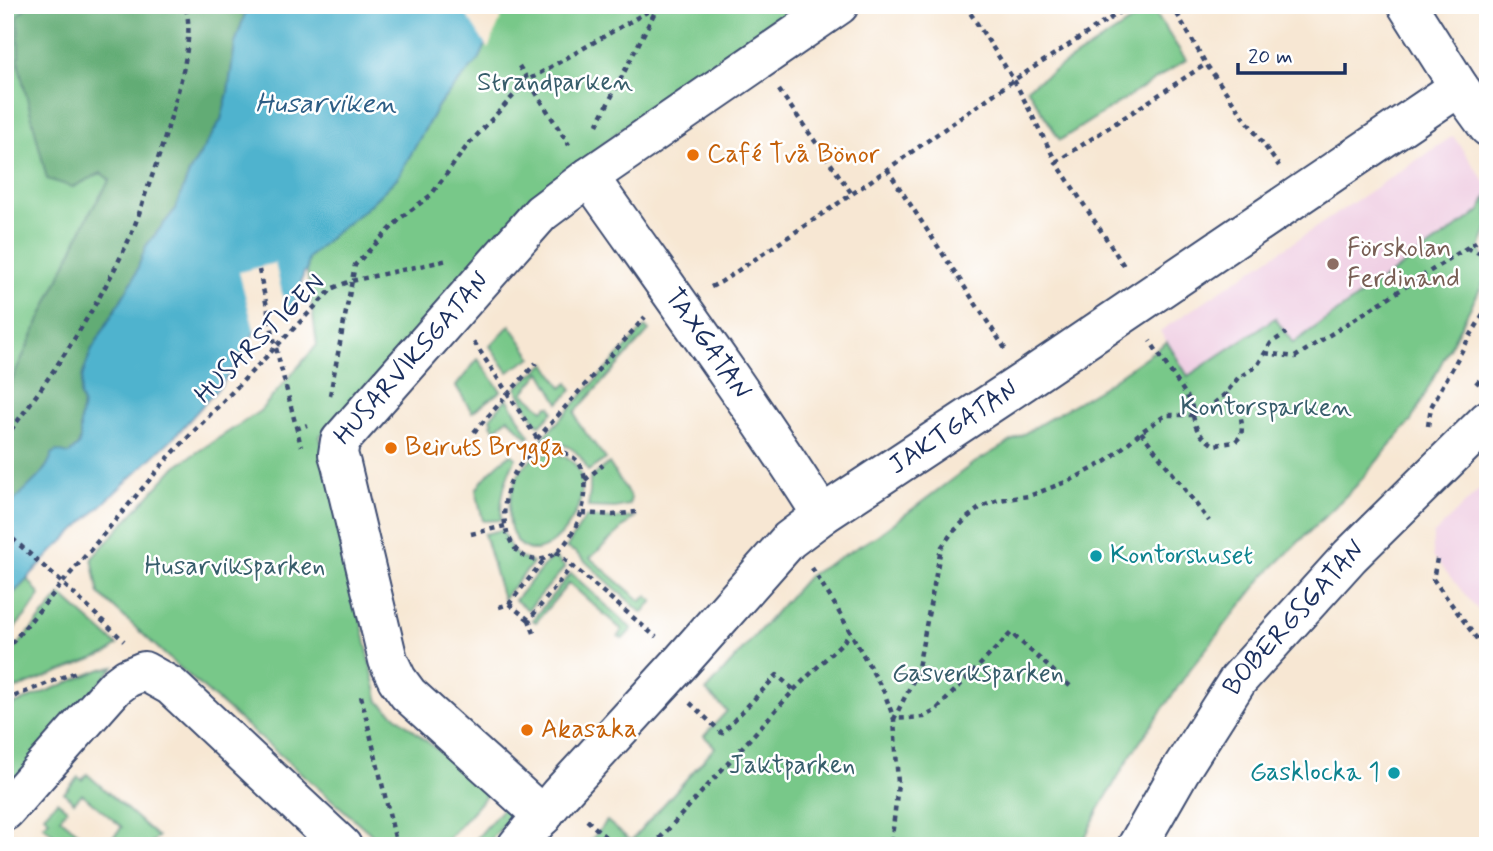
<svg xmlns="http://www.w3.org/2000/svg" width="1493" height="851" viewBox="0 0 1493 851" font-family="Mynerve,sans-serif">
<rect width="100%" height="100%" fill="#fff"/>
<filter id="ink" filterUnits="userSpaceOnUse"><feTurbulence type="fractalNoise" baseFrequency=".0143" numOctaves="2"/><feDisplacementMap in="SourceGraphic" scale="14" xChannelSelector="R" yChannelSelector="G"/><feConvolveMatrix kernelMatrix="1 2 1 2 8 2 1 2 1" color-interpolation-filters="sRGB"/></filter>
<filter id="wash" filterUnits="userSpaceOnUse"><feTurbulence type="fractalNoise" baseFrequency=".00686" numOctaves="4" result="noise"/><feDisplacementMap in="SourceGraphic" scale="28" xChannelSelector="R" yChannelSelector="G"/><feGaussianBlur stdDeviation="1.57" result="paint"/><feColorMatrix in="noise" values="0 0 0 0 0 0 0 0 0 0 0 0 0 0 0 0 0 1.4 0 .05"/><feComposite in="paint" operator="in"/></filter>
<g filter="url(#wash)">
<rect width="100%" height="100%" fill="#f7e7d3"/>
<g fill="#f0d0e4">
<path d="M1453,136L1488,186V194L1480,211L1293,344L1274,318L1188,376L1160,331Z"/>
<path d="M1488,481V622L1433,556V535Z"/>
</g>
<g fill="#78c889" stroke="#4a7c74" stroke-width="2">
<path d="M5,5H29L18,15L73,187L101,173L110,180L88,216L5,395Z"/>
<path d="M499,5H813L624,127L566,174L320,436L379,702L489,792L442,846H387L377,839L172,661L99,594L92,558L176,466L260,411L317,345L307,271L308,258L335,233L363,211L398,177L439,104L480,58Z"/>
<path d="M1152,8L1186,60L1060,140L1027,88Z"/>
<path d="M1488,194V227L1480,249L1486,262L1488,274L1411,421L1356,486L1265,575L1191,668L1129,758L1098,811L1081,846H586L607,821L631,841L715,747L704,736L727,711L706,691L808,576L878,535L971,465L1103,387L1167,342L1188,376L1275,318L1293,343L1480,211Z"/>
<path d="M510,325L532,357L508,372L490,346Z"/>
<path d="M645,327L649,331L575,412L579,424L606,459L588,471C578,447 567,444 541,440Z"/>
<path d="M478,359L501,391L472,412L456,386Z"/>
<path d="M546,363L562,388L568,383L572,390L559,403L541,372L523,393L543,410L548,406H551L553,412L540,425L537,424L516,388Z"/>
<path d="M507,398L530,436L528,438L508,418L495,430L491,424L493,422L490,418Z"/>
<path d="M551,453C624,464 550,581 518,542C509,531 508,516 510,502C514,477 524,456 551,453Z"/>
<path d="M511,454L516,458C505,478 500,497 501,520L483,521L476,490C485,475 497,464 511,454Z"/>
<path d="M609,463L631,498L629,505L615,508L588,507L590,492V478Z"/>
<path d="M588,517L614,519L635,517L590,558L641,601L647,596L653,601L642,613L575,552L566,548L585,518Z"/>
<path d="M502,530C511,549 512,556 533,563L503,599L484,534Z"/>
<path d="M554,557L565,567L528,610L515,600L548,561Z"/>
<path d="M571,573L632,629L623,639L618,636L622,630L569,583L536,622L532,620Z"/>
<path d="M28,579L40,595L28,613L5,639V602Z"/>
<path d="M61,595L117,645L108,653L5,693V660Z"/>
<path d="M114,667L5,790V708L102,669Z"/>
<path d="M87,774L158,837L148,846H105L122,827L82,794L74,802L64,793L78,777L82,780Z"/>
<path d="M57,801L67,809L60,818L95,846H66L43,825L49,820L44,815Z"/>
<path d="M503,808L513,815L485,846H470Z"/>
</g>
<path fill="#62ac75" stroke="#3e6e6a" stroke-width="2" d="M29,5H248L235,44L228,93L221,120L190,171L175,210L146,246L134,278L92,349L83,374L80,396L83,404L80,422V439L78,446L69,454H61L51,460L38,478L9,507L5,505V395L88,216L110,180L101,173L73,187L47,179L19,66L18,15Z"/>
<path fill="#4fb3ce" stroke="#357196" stroke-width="2" d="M248,5H499V15L480,58L439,104L398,177L363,211L335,233L308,258L307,271L304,272L298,294L294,303L287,310L254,333L223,383L176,435L53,551L5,602V515C16,491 45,480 52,454L56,451L69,454L78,446L80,439V422L83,404L80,396L83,374L92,349L134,278L146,246L175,210L190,171L221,120L228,93L235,44Z"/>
<g fill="#f7e7d3">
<path d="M460,5H496L502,16L488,49Z"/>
<path d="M275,263L287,314L256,337L239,272Z"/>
</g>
</g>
<g filter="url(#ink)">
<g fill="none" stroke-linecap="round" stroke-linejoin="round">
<defs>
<g id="street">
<path d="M1407,5L1459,87L1488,127"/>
<path id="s1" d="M589,177C668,289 749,400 822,515"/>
<path d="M5,811L115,687L127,678L144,671L171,686L342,846"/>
<path id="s2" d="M543,816L408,694L397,679L388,660L341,464L338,454L340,441L541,213L589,177L839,5"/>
<path id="s3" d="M517,846L559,795L682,661L789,540L822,515L1023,382L1459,87"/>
</g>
<g id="secondary">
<path id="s4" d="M1137,846L1180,771L1238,680L1350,556L1488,420"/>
</g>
</defs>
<use href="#street" stroke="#3c4b70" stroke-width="42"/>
<use href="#secondary" stroke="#3c4b70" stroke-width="42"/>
<g stroke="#3c4b70" stroke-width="4.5" stroke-dasharray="5 5" stroke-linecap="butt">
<path d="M965,5L1014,80L1056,162L1126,269"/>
<path d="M1172,5L1206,64L1279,166"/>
<path d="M519,66L569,145"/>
<path d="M779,90L852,194"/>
<path d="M597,125L657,8"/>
<path d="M1056,162L1206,64"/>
<path d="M887,169L1006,350"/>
<path d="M1467,248L1479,253H1488"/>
<path d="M259,270L276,348L301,446"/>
<path d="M711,287L721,282L852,194L1014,80L1131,5"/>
<path d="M474,342L544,449"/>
<path d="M1265,353L1295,357L1479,240"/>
<path d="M1476,384L1488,370"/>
<path d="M1225,394C1239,403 1244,420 1241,436L1235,442L1214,445C1200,436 1196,432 1193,415L1205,411L1225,394L1238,378L1257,366L1271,343L1286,333"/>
<path d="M330,395L355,265L402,217L431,195L467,146L528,80L659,5"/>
<path d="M1428,426L1431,407L1469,338L1488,307"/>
<path d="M296,429L307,425"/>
<path d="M474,432L536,363"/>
<path d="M1141,432L1209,521"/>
<path d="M5,438C53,374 98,308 131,235C136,222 141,209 145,195C157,164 167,132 176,99C183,72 194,33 185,5"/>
<path d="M537,439L645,317"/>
<path d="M544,450C553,450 563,451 571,456C607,476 569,574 528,558C521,555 516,551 512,544C509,538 506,531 505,524C501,497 514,455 544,450Z"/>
<path d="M585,480L603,465"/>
<path d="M582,513L613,515L636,512"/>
<path d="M5,532L58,579L124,641"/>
<path d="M471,534L505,526"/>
<path d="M556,552L656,637"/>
<path d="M1437,559L1433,579L1488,654"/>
<path d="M812,568L835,605L884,692L894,719L898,784L891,846"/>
<path d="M509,604L529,620"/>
<path d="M499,607L509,604L543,561"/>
<path d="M534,633L529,620L572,566"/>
<path d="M5,651L168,458L333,288L351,281L448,260"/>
<path d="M1070,686L1011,633L935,711L924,717L894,719L917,673L941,548L951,534L968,517L981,507L998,500L1029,496L1071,480L1107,461L1141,432L1166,415H1193L1191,402L1150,341"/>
<path d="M361,696L397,846"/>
<path d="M5,700L76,672"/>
<path d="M690,703L722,733L777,675L794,690"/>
<path d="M587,820L615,846"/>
<path d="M156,846L160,842"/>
<path d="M653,846L794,690L851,634"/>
</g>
<use href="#street" stroke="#fff" stroke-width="38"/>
<use href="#secondary" stroke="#fff" stroke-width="38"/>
</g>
</g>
<g fill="#e8710a" stroke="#fff" stroke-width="2.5">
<circle cx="693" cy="155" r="7"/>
<circle cx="391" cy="448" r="7"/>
<circle cx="527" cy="730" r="7"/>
</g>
<circle fill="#8d6e63" stroke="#fff" stroke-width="2.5" cx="1333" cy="264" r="7"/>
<g fill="#0f9aa8" stroke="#fff" stroke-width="2.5">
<circle cx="1096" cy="556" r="7"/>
<circle cx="1394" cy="773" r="7"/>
</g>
<g text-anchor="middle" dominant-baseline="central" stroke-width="5" stroke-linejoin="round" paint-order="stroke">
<g font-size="26" fill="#375d6b" stroke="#fff">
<text x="555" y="83">Strandparken</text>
<text x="1266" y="408">Kontorsparken</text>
<text x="235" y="567">Husarviksparken</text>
<text x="978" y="674">Gasverksparken</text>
<text x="792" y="766">Jaktparken</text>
</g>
<g font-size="26" fill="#c56008" stroke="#fff" text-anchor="start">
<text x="707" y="155">Café Två Bönor</text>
<text x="405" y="448">Beiruts Brygga</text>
<text x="541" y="730">Akasaka</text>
</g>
<g font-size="26" fill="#785e54" stroke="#fff" text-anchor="start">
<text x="1347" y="249">Förskolan<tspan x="1347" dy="30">Ferdinand</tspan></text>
</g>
<g font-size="26" fill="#1b2f5e" stroke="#fff">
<text transform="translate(260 339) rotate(-45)">HUSARSTIGEN</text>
<text stroke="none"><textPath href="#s1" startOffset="205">TAXGATAN</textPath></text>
<text stroke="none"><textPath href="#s2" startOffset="556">HUSARVIKSGATAN</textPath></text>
<text stroke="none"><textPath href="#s3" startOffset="609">JAKTGATAN</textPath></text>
<text stroke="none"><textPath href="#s4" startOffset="278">BOBERGSGATAN</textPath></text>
</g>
<g font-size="26" fill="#0d838f" stroke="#fff" text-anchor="start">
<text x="1110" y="556">Kontorshuset</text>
<text x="1380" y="773" text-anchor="end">Gasklocka 1</text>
</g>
<g font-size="28" font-style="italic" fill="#2d5d85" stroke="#fff">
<text x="326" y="104">Husarviken</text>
</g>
</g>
<rect width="1493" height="851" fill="none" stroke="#fff" stroke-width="28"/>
<path d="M1238 63v10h107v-10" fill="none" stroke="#1b2f5e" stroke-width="3.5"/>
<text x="1248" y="63" font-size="21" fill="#1b2f5e" stroke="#ffffff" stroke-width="5" paint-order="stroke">20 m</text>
</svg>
